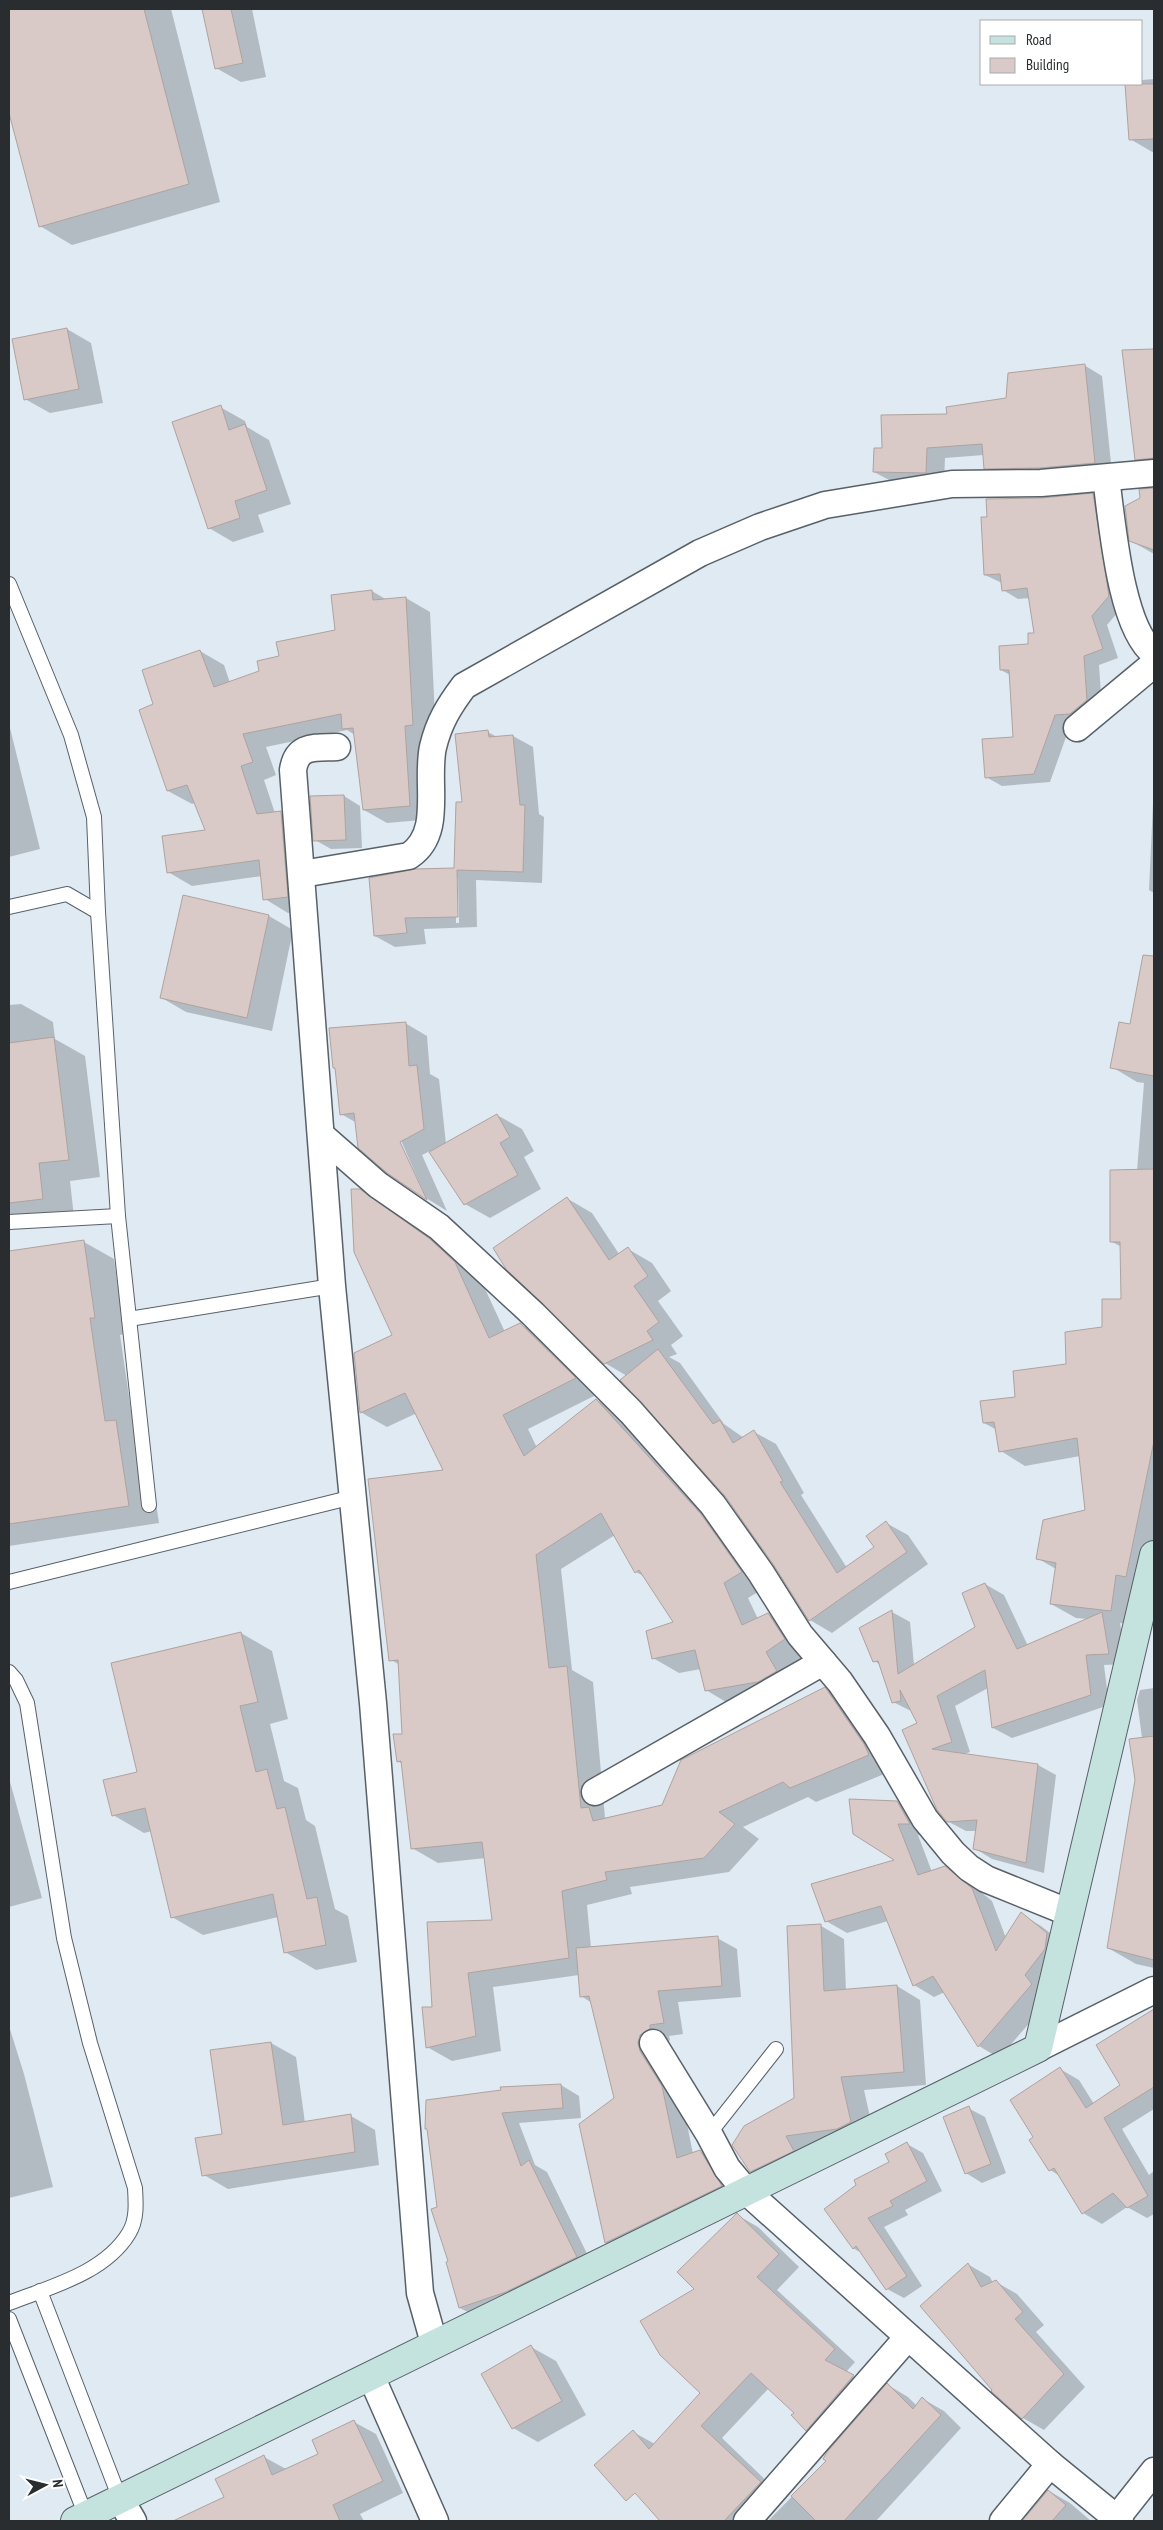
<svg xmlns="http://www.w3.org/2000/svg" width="1163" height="2530" viewBox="0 0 1163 2530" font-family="'PT Sans Narrow',sans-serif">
<rect width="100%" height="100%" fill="#e0eaf3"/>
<g fill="#0003" fill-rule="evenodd">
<path d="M9,9H171L220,202L72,245L40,226L9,108Z"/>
<path d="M204,9H252L266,77L241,82L216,68Z"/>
<path d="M1154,79V153L1130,139L1126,84H1142V80Z"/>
<path d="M67,329L91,343L103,403L50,413L25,399Z"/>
<path d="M1154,350V469L1136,459L1123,351Z"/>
<path d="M1084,365L1102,376L1112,473L1003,478L985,468L984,455L945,458L944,483L893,482L874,472L883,449L948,415L1008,399Z"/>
<path d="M220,407L245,421L247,427L269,440L291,504L258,515L264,532L233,542L209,528Z"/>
<path d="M1154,488V554L1131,541L1141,498L1140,490Z"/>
<path d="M1093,495L1108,504L1124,605L1107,625L1118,658L1099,665L1102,709L1071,723L1050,782L1002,786L986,777L1014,738L1010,675L1001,670L1030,645L1035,634L1030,598L1018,599L1003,590L1002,583L985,575L989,518L1041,499Z"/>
<path d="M372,591L387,600L406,598L430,612L436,738L433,819L387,823L364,810L355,735L347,730L266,747L276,775L264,780L275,813H281L304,826L311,910L288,913L265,899L262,876L192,886L168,872L206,831L195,803L192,804L168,791L155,705L200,651L224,665L230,683L260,672L281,657L336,631Z"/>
<path d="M9,724L40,849L9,857Z"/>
<path d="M488,732L497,737L513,736L533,747L539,814L544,817L542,883L476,880L477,927L424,929L426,944L395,947L375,936L455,870L463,804ZM456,879H458L459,923H456Z"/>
<path d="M344,796L360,806L362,848L331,849L315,840Z"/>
<path d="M1153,803H1154V893L1149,890Z"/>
<path d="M184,897L269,916L293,930L272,1031L186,1012L162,998Z"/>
<path d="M1154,964V1575L1135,1625L1120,1623L1127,1664L1104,1665L1109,1705L1012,1738L993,1728L988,1688L955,1706L970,1752L964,1754L1038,1765L1056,1775L1044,1873L992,1859L974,1848L976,1831H966L947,1821L919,1724L913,1712L893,1702L881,1665L874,1661L892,1612L910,1622L914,1665L976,1627L985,1584L1004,1595L1028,1646L1089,1619L1076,1618L1051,1604L1056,1569L1037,1558L1086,1511L1080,1456L1025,1466L1001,1451L997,1430L984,1423L1016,1398L1067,1365L1104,1328L1122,1300V1247L1112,1242L1137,1171L1144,1083L1137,1082L1112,1067L1151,983Z"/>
<path d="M21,1004L53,1022L55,1039L85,1056L100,1177L70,1181L74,1217L9,1225V1005Z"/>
<path d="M405,1023L427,1036L430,1074L439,1079L446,1144L497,1115L522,1129L534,1151L524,1157L541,1189L490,1218L465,1204L430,1151L422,1155L447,1211L426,1198L399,1136L357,1123L341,1114L337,1069L334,1068Z"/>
<path d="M359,1190L385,1205L455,1255L480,1278L505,1332L520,1324L546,1339L600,1393L528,1429L537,1448L597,1400L622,1415L766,1587L748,1598L758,1619L768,1614L794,1629L809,1654L731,1705L706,1690L701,1669L679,1673L653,1658L674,1623L645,1577L636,1572L615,1535L561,1569L572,1670L593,1682L605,1818L663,1806L825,1689L850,1703L894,1770L816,1802L808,1797L743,1827L759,1839L729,1872L630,1887L632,1894L587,1905L591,1948L717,1938L737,1949L741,1997L678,2002L683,2034L669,2036L670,2040L660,2047L682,2099L693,2154L700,2151L720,2163L741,2197L626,2254L606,2243L580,2124L615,2099L592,2003L581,1996L579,1975L493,1987L501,2051L452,2061L427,2047L434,2009L493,1921L486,1858L438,1863L412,1848L402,1764L398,1761L404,1735L400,1665L391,1660L445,1471L417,1413L387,1427L362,1413L355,1353L393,1335Z"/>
<path d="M568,1199L592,1213L619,1254L628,1249L652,1263L671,1291L658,1301L683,1336L671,1345L677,1354L669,1357L680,1363L724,1424L744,1438L754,1432L776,1444L804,1493L801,1495L847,1568L876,1548L886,1523L908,1535L928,1564L832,1633L810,1620L774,1564L726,1495L627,1376L605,1363Z"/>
<path d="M84,1242L114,1259L125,1334L120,1335L134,1431L146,1438L159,1523L9,1546V1253Z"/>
<path d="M241,1633L272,1651L288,1719L270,1724L284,1781L298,1788L306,1820L315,1826L335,1909L348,1916L357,1962L316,1970L285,1952L278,1917L203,1935L172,1917L152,1831L144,1833L113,1815L139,1773Z"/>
<path d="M1154,1688V1968L1136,1964L1108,1948L1142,1738L1137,1700L1140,1690Z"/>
<path d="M9,1778L42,1898L9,1907Z"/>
<path d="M897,1802L917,1814L930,1835H918L932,1872L945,1868L966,1880L992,1901L1006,1938L1021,1914L1041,1926L1067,1946L1052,1997L999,2058L979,2046L945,1992L934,1997L914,1985L888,1921L847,1933L826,1921L897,1861Z"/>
<path d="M821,1926L844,1939L846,1991L897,1986L920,2000L926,2085L864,2090L874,2135L774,2185L751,2171L796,2098L789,1927Z"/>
<path d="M1154,2009V2109L1122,2129L1149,2175L1154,2171V2214L1147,2218L1127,2207L1102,2224L1083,2213L1060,2176L1050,2170L1035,2137L1060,2069L1079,2080L1094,2104L1121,2085L1098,2046Z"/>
<path d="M9,2026L24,2074L53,2187L9,2198Z"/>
<path d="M271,2043L296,2057L305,2123L351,2116L375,2130L379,2165L228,2189L204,2175L223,2135L212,2051Z"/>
<path d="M561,2085L579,2096L581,2118L519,2123L535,2165L547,2172L594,2268L479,2318L460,2308L447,2262L449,2261L438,2207L428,2130Z"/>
<path d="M968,2108L985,2117L1006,2173L982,2183L966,2173Z"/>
<path d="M907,2144L923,2153L942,2191L905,2210L908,2215L884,2227L922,2286L904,2298L887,2289L863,2254L853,2248L891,2163Z"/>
<path d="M737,2215L758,2227L799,2267L777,2290L855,2362L846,2372L874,2388L828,2442L807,2430L795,2413L769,2388L722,2438L781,2495L760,2521H662L605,2456L633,2432L655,2444L702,2393L696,2290Z"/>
<path d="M969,2265L990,2277L993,2283L996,2282L1017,2294L1044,2325L1036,2332L1085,2387L1044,2430L1023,2418Z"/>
<path d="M531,2347L556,2361L586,2415L538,2442L513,2428Z"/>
<path d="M888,2385L908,2397L917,2406L923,2399L944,2411L961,2428L876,2521H768L827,2461Z"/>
<path d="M354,2422L376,2434L403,2493L360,2514L364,2521H212L206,2507L225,2498L264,2457L286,2469L320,2454Z"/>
<path d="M1049,2491L1070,2503L1091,2521H1024Z"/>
</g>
<g fill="#d9cac8" stroke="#afa29f">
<path d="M9,9H144L189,184L39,227L9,113Z"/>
<path d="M202,9H231L243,63L215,69Z"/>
<path d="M1125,84H1154V139L1129,140Z"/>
<path d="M67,328L79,389L24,400L12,339Z"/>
<path d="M1154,349V458L1135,460L1122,350Z"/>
<path d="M1085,364L1095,463L1040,468L984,469L982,444L927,448L926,473L873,472L874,448H882L881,415L947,414L946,407L1006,398L1008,373Z"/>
<path d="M221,405L229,430L245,424L267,490L235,501L240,518L208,529L172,422Z"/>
<path d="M1154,488V550L1129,541L1125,506L1140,498L1139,489Z"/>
<path d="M1093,493L1109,596L1092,616L1103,649L1084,656L1087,700L1070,714L1055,715L1034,774L985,778L982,739L1013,737L1009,670H1000L999,646L1028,644V633H1034L1027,588L1002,591L1000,574L984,575L981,517H987L986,499L1041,498Z"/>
<path d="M372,590L373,600L406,597L413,725L405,726L410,806L363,810L353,728L342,729L341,714L243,734L253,762L241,766L257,814L281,811L288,897L263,900L259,860L167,873L162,836L205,830L187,785L167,791L139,710L153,704L142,670L200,650L214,687L259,671L257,661L279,656L276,642L335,630L331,595Z"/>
<path d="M488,730L489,737L513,735L520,805H525L523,872L457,870L458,917L405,918L407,933L374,936L369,878L415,869L454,868L456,802H462L455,734Z"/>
<path d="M344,795L346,840L313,841L310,796Z"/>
<path d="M183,895L269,915L247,1018L160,998Z"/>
<path d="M1143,955L1154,956V1076L1110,1068L1119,1022L1130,1024Z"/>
<path d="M406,1022L409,1066L417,1065L424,1129L400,1142L427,1200L387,1173L358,1148L354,1113L340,1115L335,1068H333L329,1028Z"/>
<path d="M54,1037L69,1160L39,1163L43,1199L9,1203V1043Z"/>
<path d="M497,1114L510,1137L500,1143L518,1175L464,1205L429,1152Z"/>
<path d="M1154,1169V1441L1126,1577L1116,1575L1111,1611L1050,1604L1056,1563L1036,1559L1043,1520L1085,1510L1077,1438L999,1452L994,1422L983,1423L980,1401L1015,1397L1013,1371L1066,1364L1065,1332L1102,1327V1299H1121L1120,1242H1110V1170Z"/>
<path d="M351,1189H360L430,1239L455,1262L489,1338L520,1323L576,1378L503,1415L524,1456L596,1399L701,1514L742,1572L724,1583L742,1625L768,1613L785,1639L766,1652L777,1671L758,1682L705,1691L695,1650L652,1659L646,1631L673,1622L639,1570L635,1573L601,1513L536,1555L549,1668L567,1666L581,1808L589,1807L593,1821L662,1805L681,1760L825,1687L864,1744L869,1755L790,1788L783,1782L719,1812L735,1824L704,1858L605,1872L607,1880L562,1891L569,1958L468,1973L476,2036L426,2048L422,2007H432L427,1922L492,1920L482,1842L411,1849L401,1761L397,1762L393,1734H402L398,1660L389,1661L368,1479L443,1470L405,1393L360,1413L354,1353L392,1335L354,1252Z"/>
<path d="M567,1197L609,1260L628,1247L648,1276L634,1286L659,1322L647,1331L653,1340L604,1364L506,1269L493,1248Z"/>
<path d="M84,1240L95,1318H90L105,1421L116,1420L129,1506L9,1524V1251Z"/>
<path d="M658,1349L713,1424L720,1420L733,1443L754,1430L783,1481L780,1482L837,1573L874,1547L866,1536L886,1521L907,1552L809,1621L773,1564L725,1496L620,1380Z"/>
<path d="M985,1583L1017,1649L1102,1612L1109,1654L1086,1655L1091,1695L992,1728L985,1670L937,1696L952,1742L932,1749L1038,1764L1026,1863L973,1849L977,1820L947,1822L937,1810L902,1730L917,1723L900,1690L901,1701L892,1703L878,1661L873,1662L859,1628L892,1610L898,1674L975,1627L962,1593Z"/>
<path d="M241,1632L258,1702L240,1706L256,1772L267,1769L277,1809L285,1807L307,1899L317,1897L326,1945L284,1953L273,1894L171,1918L145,1808L112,1816L103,1780L137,1772L111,1663Z"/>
<path d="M1154,1736V1960L1107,1948L1135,1780L1129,1739Z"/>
<path d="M849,1799L897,1801L910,1824H898L918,1875L945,1866L972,1888L996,1951L1021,1912L1047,1933L1045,1949L1025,1975L1032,1984L978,2047L933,1976L913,1986L881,1906L825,1922L811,1884L894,1860L853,1834Z"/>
<path d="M821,1924L824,1991L897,1985L904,2072L841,2077L851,2122L837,2129L786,2136L794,2151L750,2172L732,2145L744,2126L794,2098L787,1926Z"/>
<path d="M718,1936L722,1986L658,1991L664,2023L650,2025V2029L640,2035L638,2043L640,2051L662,2086L677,2158L700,2150L722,2186L605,2243L579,2124L614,2098L589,1996L580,1997L576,1948Z"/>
<path d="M1154,2009V2087L1104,2118L1148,2196L1127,2208L1113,2193L1082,2214L1054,2168L1049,2171L1029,2140L1033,2137L1010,2100L1060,2067L1086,2108L1120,2085L1096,2045Z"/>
<path d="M271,2042L283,2125L351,2114L355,2152L202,2176L195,2138L222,2134L210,2050Z"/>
<path d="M561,2084L563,2108L502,2113L521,2166L529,2160L577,2257L506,2292L459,2308L446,2262L448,2261L431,2209L437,2207L427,2129H425L426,2100L501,2090L500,2087Z"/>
<path d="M969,2106L991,2164L965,2174L943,2117Z"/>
<path d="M907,2142L927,2181L890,2201L893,2206L868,2218L907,2276L886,2290L856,2246L853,2249L824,2209L856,2185L854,2180L889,2162L885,2154Z"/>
<path d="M737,2213L779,2254L757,2277L835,2349L825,2360L854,2375L806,2431L791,2415L794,2413L751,2373L701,2426L761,2482L724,2521H660L635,2493L626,2501L594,2465L633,2430L649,2449L700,2393L660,2355L640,2321L694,2289L677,2272Z"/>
<path d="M968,2263L981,2287L996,2280L1023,2312L1015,2319L1064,2374L1022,2419L991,2391L992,2390L920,2306Z"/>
<path d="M531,2345L562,2401L512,2429L481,2374Z"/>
<path d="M887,2383L913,2409L922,2397L941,2415L844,2521H816L791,2496L826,2461L823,2459L827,2452Z"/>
<path d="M354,2420L383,2481L333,2505L340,2521H173L224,2497L215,2479L264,2455L272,2475L318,2454L312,2440Z"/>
<path d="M1048,2490L1066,2505L1052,2521H1022Z"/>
</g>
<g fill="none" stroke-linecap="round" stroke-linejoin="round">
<defs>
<g id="lane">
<path d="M9,584L71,735L94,817L98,912L118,1216L149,1505"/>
<path d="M9,907L67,894L98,912"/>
<path d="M9,1222L118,1216"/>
<path d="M129,1319L332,1286"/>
<path d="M9,1582L353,1497"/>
<path d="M9,1672L16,1680L27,1703L64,1938L90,2043L135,2188C136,2204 137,2220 129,2233C105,2273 50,2287 9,2303"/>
<path d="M709,2134L776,2049"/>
<path d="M40,2291L120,2499"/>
<path d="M9,2319L86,2516"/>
</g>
<g id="street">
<path d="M1106,478C1112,520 1120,628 1154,653"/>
<path d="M1077,728L1154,664"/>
<path d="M337,747C315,748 297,744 293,770L332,1286L373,1703L420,2293L434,2343"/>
<path d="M302,874L409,856C444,833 425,783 433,747C439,722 449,706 464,686L700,553L760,527L825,505L952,484L1041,483L1154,473"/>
<path d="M322,1136L378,1185L439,1227L533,1314L631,1412L713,1505L761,1573L800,1635L840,1682L877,1736L925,1819L953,1853L969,1868L986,1879L1070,1913"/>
<path d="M595,1792L823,1662"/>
<path d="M653,2043L709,2134L727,2168L746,2191L1050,2464L1120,2521"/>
<path d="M1038,2048L1154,1990"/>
<path d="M371,2376L435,2521"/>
<path d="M120,2499L133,2521"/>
<path d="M1116,2519L1154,2471"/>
<path d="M747,2521L908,2337"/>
<path d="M1003,2521L1050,2464"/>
</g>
<path id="secondary" d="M75,2521L1038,2048L1154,1555"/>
</defs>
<use href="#lane" stroke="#586169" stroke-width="16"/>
<use href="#street" stroke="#586169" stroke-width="29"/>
<use href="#secondary" stroke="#586169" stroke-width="30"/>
<use href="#lane" stroke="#fff" stroke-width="14"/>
<use href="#street" stroke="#fff" stroke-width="26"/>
<use href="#secondary" stroke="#c5e3de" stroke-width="28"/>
</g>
<rect width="1163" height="2530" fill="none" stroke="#292d30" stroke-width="20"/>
<rect x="980" y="20" width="162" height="65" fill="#ffffff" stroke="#a9abac"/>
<rect x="990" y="36" width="25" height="8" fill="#c5e3de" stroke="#a9abac"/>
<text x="1026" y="45" font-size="15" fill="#292d30">Road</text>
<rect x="990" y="58" width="25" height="15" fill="#d9cac8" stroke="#a9abac"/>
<text x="1026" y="70" font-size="15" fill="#292d30">Building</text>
<g transform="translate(45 2485) rotate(83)" stroke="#ffffff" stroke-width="4" paint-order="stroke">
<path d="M0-4L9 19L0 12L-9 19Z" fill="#292d30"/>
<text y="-8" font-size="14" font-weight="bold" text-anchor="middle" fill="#292d30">N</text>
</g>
</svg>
